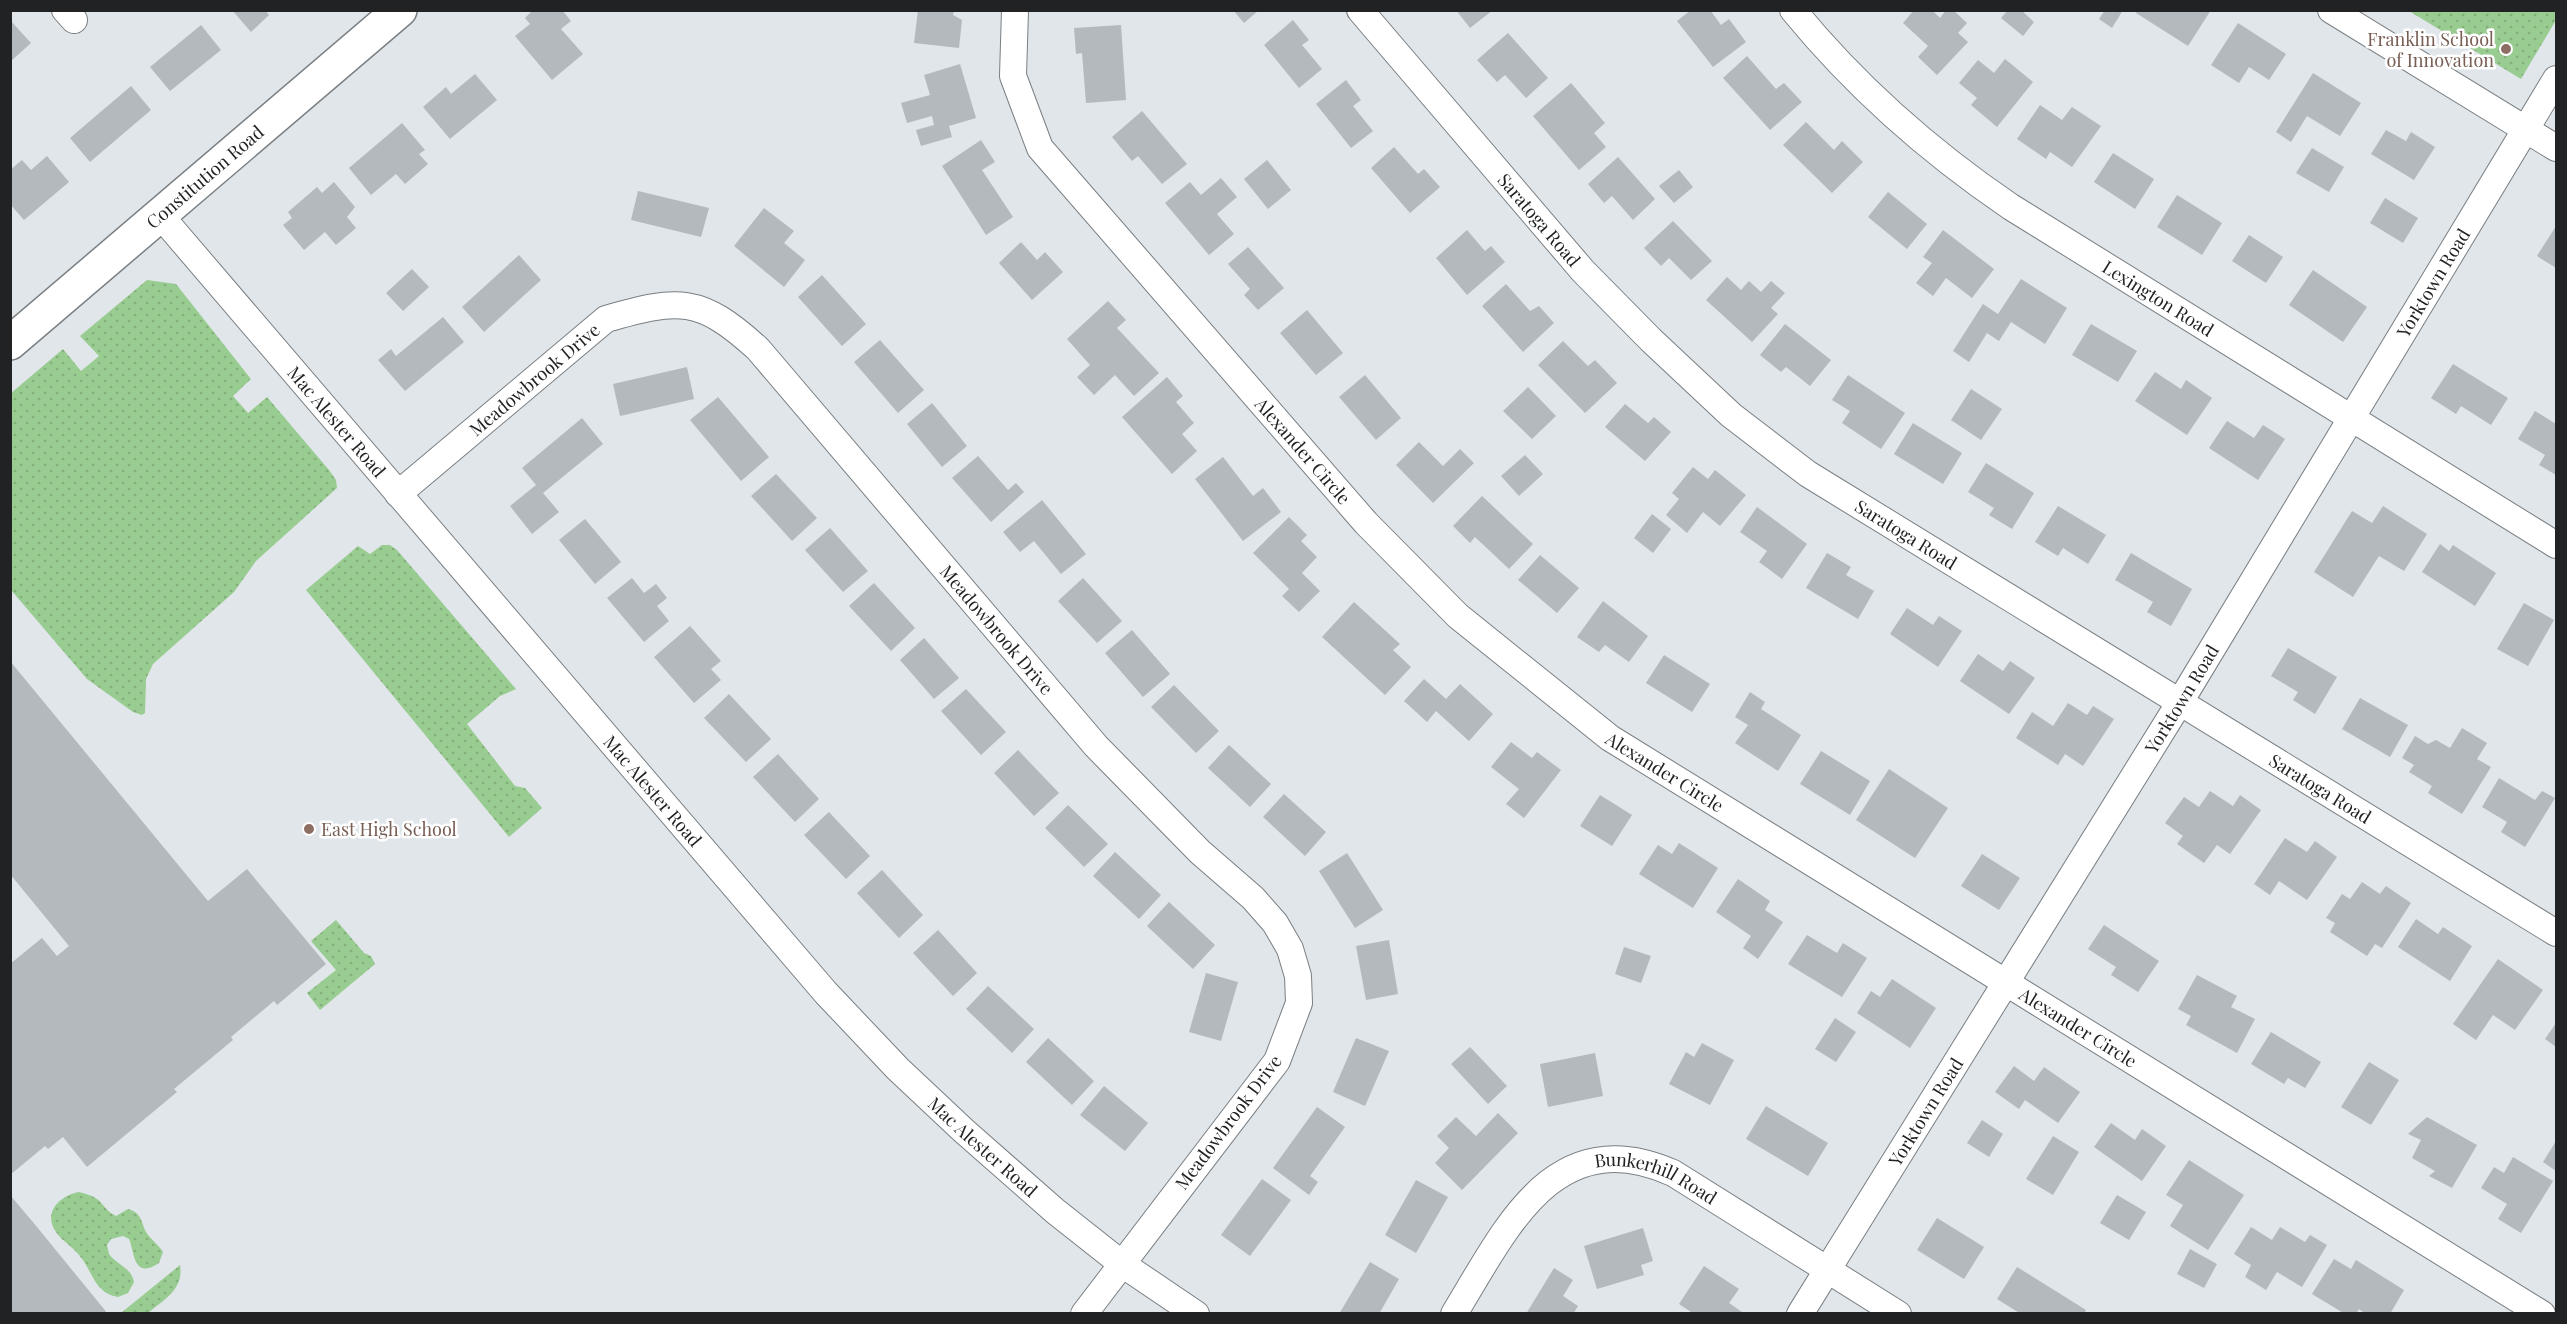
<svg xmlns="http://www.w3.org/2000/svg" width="2567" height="1324" viewBox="0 0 2567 1324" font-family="'Playfair Display',serif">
<defs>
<pattern id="grass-dots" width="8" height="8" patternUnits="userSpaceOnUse" patternTransform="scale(1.5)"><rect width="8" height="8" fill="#99cc90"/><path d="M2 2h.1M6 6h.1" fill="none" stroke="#84af7c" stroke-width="1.8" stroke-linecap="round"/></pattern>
</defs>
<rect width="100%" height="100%" fill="#e0e6ea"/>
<g fill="url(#grass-dots)">
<path d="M2409,11H2556V20L2521,79Z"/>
<path d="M147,280L176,284L251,379L233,396L248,413L267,397L329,470L336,480L337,488L256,561L234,592L153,664L146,679L145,713L142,715L133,712L87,679L11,590L10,394L63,349L81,371L99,356L80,336Z"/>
<path d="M382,545H390L397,550L516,689L500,696L467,724L515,786L525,788L542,808L509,837L306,590L358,546L370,554Z"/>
<path d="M336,920L364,953L371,956L375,964L320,1010L307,993L336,970L311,941Z"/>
<path d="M79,1192C106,1198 99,1207 116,1216L128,1209C142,1213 141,1222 146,1232C150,1239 159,1245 163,1252L159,1263C133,1280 135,1253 129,1239L123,1236L111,1239L107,1245L109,1254C118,1266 131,1267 134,1282L128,1293L118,1297C94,1293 93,1271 79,1255C72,1246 62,1241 56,1232C42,1212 61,1195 79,1192Z"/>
<path d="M180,1265C184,1289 165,1299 148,1313H121Z"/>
</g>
<g fill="#b4b9be">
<path d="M232,10H265L269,15L251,32Z"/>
<path d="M533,10H562L571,21L561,29L583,54L552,80L515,36L530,24L525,18Z"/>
<path d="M918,10H954L953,15L962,20L959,48L914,43Z"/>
<path d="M1233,10H1259L1244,23Z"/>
<path d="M1456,10H1493L1470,28Z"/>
<path d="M1691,10H1710L1721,25L1729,19L1746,42L1713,67L1677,21Z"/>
<path d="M1914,10H1932L1940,18L1946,10H1953L1967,23L1958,33L1968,42L1937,75L1918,57L1928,46L1903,23Z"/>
<path d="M2008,10H2021L2034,22L2023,36L2001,18Z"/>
<path d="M2105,10H2123L2112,28L2099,19Z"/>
<path d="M2138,10H2211L2188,46L2136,13Z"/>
<path d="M10,20L31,43L10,62Z"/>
<path d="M1293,20L1309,40L1302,45L1322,69L1299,88L1264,45Z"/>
<path d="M2238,23L2286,54L2269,80L2249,67L2239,83L2211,65Z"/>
<path d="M201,25L221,50L170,91L150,67Z"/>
<path d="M1121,25L1126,100L1086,103L1082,53L1076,54L1074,28Z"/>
<path d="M1508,33L1548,78L1526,98L1505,75L1497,82L1477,60Z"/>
<path d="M1747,56L1776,89L1784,83L1802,102L1770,130L1723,78Z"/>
<path d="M2005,59L2033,82L1997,127L1971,105L1977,98L1959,83L1978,60L1994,73Z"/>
<path d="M960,64L976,118L949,126L952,137L921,146L916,130L934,125L932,116L907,123L901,103L930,95L924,75Z"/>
<path d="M2313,73L2361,103L2340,136L2307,116L2291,142L2276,132Z"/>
<path d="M475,74L497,100L450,139L423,107L446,87L451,94Z"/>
<path d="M1346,80L1361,100L1353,106L1373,131L1351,148L1316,104Z"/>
<path d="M1571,83L1605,123L1594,133L1606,147L1579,170L1533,116Z"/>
<path d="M131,86L151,110L90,162L70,138Z"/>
<path d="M2040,105L2062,120L2072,107L2101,126L2072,167L2050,152L2046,159L2017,139Z"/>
<path d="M1142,111L1187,164L1162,184L1138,156L1132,161L1112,137Z"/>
<path d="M1806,122L1834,150L1842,141L1863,162L1832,193L1783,145Z"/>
<path d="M402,123L425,150L419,154L428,164L405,184L396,174L371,195L349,168Z"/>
<path d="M2386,130L2406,141L2411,132L2435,147L2414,180L2371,154Z"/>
<path d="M981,140L995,162L982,170L1013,217L986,235L942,166Z"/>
<path d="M1394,147L1418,174L1424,169L1440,187L1410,213L1371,168Z"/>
<path d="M2312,148L2344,167L2329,192L2296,173Z"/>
<path d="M2113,153L2154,179L2135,209L2094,182Z"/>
<path d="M47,156L69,182L24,220L10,204V170L22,160L31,170Z"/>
<path d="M1618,157L1655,199L1633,220L1612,196L1604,203L1588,184Z"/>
<path d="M1267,160L1291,190L1268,209L1244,179Z"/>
<path d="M1679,170L1693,187L1674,203L1659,186Z"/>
<path d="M1221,178L1237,197L1217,214L1234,234L1209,255L1165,203L1190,182L1201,195Z"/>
<path d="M334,182L355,207L347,217L356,228L336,245L325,232L304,250L283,225L292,218L288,212L317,187L322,193Z"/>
<path d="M638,191L709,208L701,237L631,220Z"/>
<path d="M1888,192L1927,224L1907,249L1868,217Z"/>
<path d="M2177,195L2222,223L2202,255L2157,227Z"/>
<path d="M2385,198L2418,218L2403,243L2370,223Z"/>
<path d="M764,208L794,231L784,243L805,260L784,287L734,246Z"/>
<path d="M1673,221L1712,261L1691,280L1669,258L1661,266L1644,248Z"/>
<path d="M2556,226V268L2537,256Z"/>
<path d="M1467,230L1485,251L1491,246L1505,262L1467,295L1436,258Z"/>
<path d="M1943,230L1994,269L1972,298L1946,278L1933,296L1916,283L1932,263L1923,257Z"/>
<path d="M2249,235L2283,257L2266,283L2232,261Z"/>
<path d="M1021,242L1037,260L1045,252L1063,272L1032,300L999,263Z"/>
<path d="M1248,247L1284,288L1258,310L1244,295L1250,289L1228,264Z"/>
<path d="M519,255L541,280L484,332L462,307Z"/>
<path d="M412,269L429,287L403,311L386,293Z"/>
<path d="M2313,270L2367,307L2343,342L2289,305Z"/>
<path d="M822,275L866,324L842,346L798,297Z"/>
<path d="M1727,277L1741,290L1749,281L1761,292L1771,281L1785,293L1771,308L1778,314L1752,342L1706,300Z"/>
<path d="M2021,279L2067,308L2045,344L2011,322L1999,341L1987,333L1969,362L1953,351L1983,304L1998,314Z"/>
<path d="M1506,284L1530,311L1539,306L1554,323L1523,352L1482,306Z"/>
<path d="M1108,301L1126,320L1117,328L1159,373L1134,396L1115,375L1094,395L1077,377L1090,365L1067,339Z"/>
<path d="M1307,310L1343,353L1316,375L1280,333Z"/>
<path d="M443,317L464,342L405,391L378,360L391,349L396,356Z"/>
<path d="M1785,324L1831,360L1810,386L1786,367L1781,372L1760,355Z"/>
<path d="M2091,324L2137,351L2118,382L2072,355Z"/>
<path d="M880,340L924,390L898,413L854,362Z"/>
<path d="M1563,341L1588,366L1595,360L1617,383L1585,413L1538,365Z"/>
<path d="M2453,364L2508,398L2491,425L2461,406L2456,414L2431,398Z"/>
<path d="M687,367L694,399L620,416L613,384Z"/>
<path d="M2155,372L2181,389L2186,380L2212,398L2187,435L2135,401Z"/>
<path d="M1365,375L1401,418L1376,440L1339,397Z"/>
<path d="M1848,375L1905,413L1881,449L1842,423L1850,411L1832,400Z"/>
<path d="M1167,377L1183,396L1176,402L1194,423L1182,434L1197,451L1172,474L1122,417Z"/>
<path d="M1528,387L1556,416L1532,439L1503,411Z"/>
<path d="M1971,389L2002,409L1981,440L1951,420Z"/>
<path d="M718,397L769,457L741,481L690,420Z"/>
<path d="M932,403L967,446L942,467L907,424Z"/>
<path d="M1625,404L1648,423L1654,417L1671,432L1645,461L1605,427Z"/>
<path d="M2535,411L2556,424V475L2539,465L2545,455L2518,439Z"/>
<path d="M582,418L603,444L543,493L559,512L532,534L510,506L536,485L522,468Z"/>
<path d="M2227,421L2254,438L2263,425L2285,439L2258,480L2209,448Z"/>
<path d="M1913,423L1962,453L1943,484L1894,454Z"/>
<path d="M1419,442L1443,466L1460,449L1474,463L1433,503L1396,465Z"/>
<path d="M1525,455L1543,474L1519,496L1501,476Z"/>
<path d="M978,456L1008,490L1016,483L1024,492L991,522L952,478Z"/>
<path d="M1223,457L1253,496L1263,488L1281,512L1243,541L1195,479Z"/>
<path d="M1986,463L2034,493L2012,529L1989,515L1994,508L1968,492Z"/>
<path d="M1693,467L1708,479L1715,470L1746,495L1720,526L1703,512L1687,533L1666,515L1679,499L1672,493Z"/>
<path d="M776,474L817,518L792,541L751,496Z"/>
<path d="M1482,496L1533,544L1509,569L1475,537L1470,543L1453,526Z"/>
<path d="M1042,500L1086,554L1061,574L1034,541L1020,552L1003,532Z"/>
<path d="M2058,506L2106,535L2088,564L2063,548L2058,556L2035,542Z"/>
<path d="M2383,506L2427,534L2404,571L2379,556L2353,597L2314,572L2352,511L2372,523Z"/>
<path d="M1757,507L1807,544L1782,579L1759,562L1767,551L1740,532Z"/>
<path d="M1652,514L1671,529L1653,553L1634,538Z"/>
<path d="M1289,517L1307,535L1301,541L1317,557L1302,573L1320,591L1299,612L1282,596L1289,589L1253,553Z"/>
<path d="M585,519L621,562L595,584L559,540Z"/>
<path d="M830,528L868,571L843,592L805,550Z"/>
<path d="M2440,544L2449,551L2453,545L2496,573L2475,606L2422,572Z"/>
<path d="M1827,553L1851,567L1846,575L1874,591L1858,619L1806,588Z"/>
<path d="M2131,553L2192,589L2171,626L2147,612L2153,602L2115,580Z"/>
<path d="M1540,555L1579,588L1557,613L1518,580Z"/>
<path d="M632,578L644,593L656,584L667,598L657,606L669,621L644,642L607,598Z"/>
<path d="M1083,578L1122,621L1097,643L1058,601Z"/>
<path d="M874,583L915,628L891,651L849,606Z"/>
<path d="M1603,601L1648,636L1629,662L1605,645L1599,652L1577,637Z"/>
<path d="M1354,602L1400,644L1393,650L1411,667L1385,695L1322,637Z"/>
<path d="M2524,603L2554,620L2528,666L2497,649Z"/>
<path d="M1907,608L1933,625L1939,616L1962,631L1938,667L1890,634Z"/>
<path d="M690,626L721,661L711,669L721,680L694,703L654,657Z"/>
<path d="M1132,630L1170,674L1143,697L1105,653Z"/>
<path d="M924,638L959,678L934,699L900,660Z"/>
<path d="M2288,648L2337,677L2315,714L2293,700L2298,692L2271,676Z"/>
<path d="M1978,654L2003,671L2010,661L2035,678L2009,714L1960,681Z"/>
<path d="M1664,655L1710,684L1692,712L1646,683Z"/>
<path d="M10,661L208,901L247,869L326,964L277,1005L274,1001L231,1037L233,1040L174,1089L177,1092L87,1167L63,1137L48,1149L45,1146L10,1175V964L42,938L57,956L69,946L10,874Z"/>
<path d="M1424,679L1446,699L1460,684L1493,714L1469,741L1436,711L1427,722L1404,701Z"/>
<path d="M1174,685L1219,731L1196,753L1151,707Z"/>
<path d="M966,689L1006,732L981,755L941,711Z"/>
<path d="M1750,692L1765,702L1761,709L1801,735L1778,771L1735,743L1748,725L1735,717Z"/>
<path d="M729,694L771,739L746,762L704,718Z"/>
<path d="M2360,698L2408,725L2390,757L2342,729Z"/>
<path d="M2068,703L2087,715L2093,706L2114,719L2083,766L2065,754L2058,765L2016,738L2032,712L2053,726Z"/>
<path d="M2462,728L2487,743L2477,759L2491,767L2462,814L2428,793L2432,786L2409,772L2414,765L2402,758L2415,736L2428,744L2436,740L2450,748Z"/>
<path d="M1511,742L1532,758L1537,752L1561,770L1524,818L1506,804L1519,789L1491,767Z"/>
<path d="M1229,745L1271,784L1250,807L1208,768Z"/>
<path d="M1018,750L1059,793L1034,816L994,773Z"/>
<path d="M1821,751L1870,781L1850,815L1800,784Z"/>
<path d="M778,754L819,799L795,822L753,777Z"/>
<path d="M1889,769L1948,808L1915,858L1856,820Z"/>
<path d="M2499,778L2535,800L2542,791L2555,798L2525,847L2501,832L2507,822L2482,807Z"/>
<path d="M2210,791L2233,806L2240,795L2261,810L2230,854L2217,845L2204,863L2177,844L2183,836L2165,823L2184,797L2199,807Z"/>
<path d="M1284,794L1326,832L1305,856L1263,817Z"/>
<path d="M1600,795L1632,815L1612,846L1580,826Z"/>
<path d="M1068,805L1108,844L1084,867L1045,828Z"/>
<path d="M829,812L870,856L846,879L804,835Z"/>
<path d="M2285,838L2307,852L2315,841L2337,857L2307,900L2279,881L2270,895L2254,884Z"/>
<path d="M1679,843L1718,868L1693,908L1639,874L1658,845L1672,854Z"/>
<path d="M1115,852L1161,895L1139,919L1093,876Z"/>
<path d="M1347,853L1383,910L1355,928L1319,871Z"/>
<path d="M1982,854L2020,878L1999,910L1961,886Z"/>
<path d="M882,870L923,915L899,938L857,893Z"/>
<path d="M1738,879L1770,901L1765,910L1783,922L1758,959L1743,948L1751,936L1716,912Z"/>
<path d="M2362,882L2380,894L2386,886L2411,903L2382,948L2375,944L2367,956L2330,932L2335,923L2326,918L2342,894L2350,899Z"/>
<path d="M1169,902L1215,945L1193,969L1147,926Z"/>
<path d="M2416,919L2438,934L2443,927L2472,946L2450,981L2398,947Z"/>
<path d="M2104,925L2159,961L2138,992L2111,975L2116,967L2088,949Z"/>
<path d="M938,930L977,973L953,996L913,953Z"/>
<path d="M1807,935L1837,953L1843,943L1867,958L1842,997L1788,964Z"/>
<path d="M1389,940L1398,994L1366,1000L1356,946Z"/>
<path d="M1624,947L1651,956L1641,983L1615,974Z"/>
<path d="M2498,959L2543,990L2515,1030L2493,1015L2476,1040L2453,1024Z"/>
<path d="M1206,973L1238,982L1221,1041L1189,1032Z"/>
<path d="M2197,975L2237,996L2231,1007L2255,1019L2237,1053L2186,1025L2191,1016L2178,1009Z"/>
<path d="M1892,979L1936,1008L1910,1048L1857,1013L1871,991L1880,997Z"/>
<path d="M988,986L1034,1029L1012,1053L966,1009Z"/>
<path d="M1835,1018L1856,1032L1836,1062L1815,1049Z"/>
<path d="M2556,1023V1047L2545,1039Z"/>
<path d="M2271,1032L2321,1062L2305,1088L2288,1078L2284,1084L2251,1064Z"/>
<path d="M1048,1038L1094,1081L1072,1105L1026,1062Z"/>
<path d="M1356,1038L1389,1051L1365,1106L1333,1092Z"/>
<path d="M1702,1043L1734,1060L1710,1105L1669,1084L1686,1052L1694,1057Z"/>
<path d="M1470,1047L1507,1086L1488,1104L1451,1064Z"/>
<path d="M1595,1053L1603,1096L1548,1107L1540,1064Z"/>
<path d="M2369,1062L2399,1080L2371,1125L2341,1107Z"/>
<path d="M2014,1066L2034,1081L2044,1067L2080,1092L2058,1123L2025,1100L2019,1109L1995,1092Z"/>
<path d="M1104,1086L1148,1123L1125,1151L1080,1115Z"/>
<path d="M1766,1106L1828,1143L1808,1176L1746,1139Z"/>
<path d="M1317,1107L1345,1127L1310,1176L1318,1182L1309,1195L1273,1168Z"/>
<path d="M1498,1113L1518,1133L1462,1190L1435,1163L1449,1148L1437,1136L1456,1117L1476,1136Z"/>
<path d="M2427,1117L2477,1145L2452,1188L2429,1176L2435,1171L2412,1158L2421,1140L2408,1134Z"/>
<path d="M1982,1120L2003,1134L1989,1157L1967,1143Z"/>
<path d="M2111,1123L2135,1140L2142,1129L2166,1146L2142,1181L2094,1147Z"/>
<path d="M2053,1136L2079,1152L2053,1195L2026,1179Z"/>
<path d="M2556,1141V1171L2543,1162Z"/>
<path d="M2513,1157L2553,1181L2521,1233L2498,1219L2507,1204L2481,1188L2494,1167L2504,1173Z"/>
<path d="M2189,1160L2244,1195L2208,1250L2170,1226L2183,1205L2166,1195Z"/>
<path d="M1262,1179L1291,1200L1250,1256L1221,1235Z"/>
<path d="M1416,1180L1448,1197L1416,1253L1385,1235Z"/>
<path d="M10,1195L37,1227L108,1314H10Z"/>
<path d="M2117,1195L2146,1212L2129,1240L2100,1223Z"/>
<path d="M1937,1218L1984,1247L1964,1279L1917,1250Z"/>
<path d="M2251,1227L2272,1240L2280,1227L2305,1242L2310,1235L2327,1245L2302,1287L2277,1272L2266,1290L2245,1277L2251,1265L2234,1254Z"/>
<path d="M1643,1228L1653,1261L1641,1265L1644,1275L1597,1289L1584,1246Z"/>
<path d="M2190,1249L2217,1264L2204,1288L2177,1274Z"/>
<path d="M2334,1259L2351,1269L2356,1260L2404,1290L2390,1314H2366L2359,1309L2356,1314H2345L2312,1294Z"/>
<path d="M1370,1262L1399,1279L1379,1314H1339Z"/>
<path d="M1704,1266L1739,1289L1729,1303L1745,1314H1694L1679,1304Z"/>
<path d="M2017,1267L2086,1310L2084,1314H2021L1997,1299Z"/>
<path d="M1554,1268L1573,1280L1563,1296L1578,1306L1573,1314H1526Z"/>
</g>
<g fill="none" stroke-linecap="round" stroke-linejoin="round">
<defs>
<g id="street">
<path d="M65,10L74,20"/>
<path id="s1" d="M1015,10L1013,76L1040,148L1366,523L1458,616L1610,738L2542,1314"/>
<path id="s2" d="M1360,10L1583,271L1651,340L1731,415L1808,474L2556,933"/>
<path id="s3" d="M1793,10C1856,87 1930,152 2011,207L2556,545"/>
<path d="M2331,10L2556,148"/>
<path id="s4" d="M160,215L826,993L898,1069L964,1131L1055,1211L1122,1264L1196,1314"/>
<path id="s5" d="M398,494L606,319C679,298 700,296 758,349L1096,746L1200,852L1253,898L1275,923L1290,949L1298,976L1299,1003L1277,1061L1084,1314"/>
<path id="s6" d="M1454,1314C1506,1229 1554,1120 1673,1173L1898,1314"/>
<path id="s7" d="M1800,1314L2180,702L2556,79"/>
</g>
<g id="secondary">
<path id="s8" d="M10,343L400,10"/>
</g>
</defs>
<use href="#street" stroke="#797f83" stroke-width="28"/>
<use href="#secondary" stroke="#797f83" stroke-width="36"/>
<use href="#street" stroke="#fff" stroke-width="26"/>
<use href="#secondary" stroke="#fff" stroke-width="33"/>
</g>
<g fill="#8d6e63" stroke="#fff" stroke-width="2">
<circle cx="2506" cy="49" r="6"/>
<circle cx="309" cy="829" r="6"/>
</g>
<g text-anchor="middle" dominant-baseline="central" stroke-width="5" stroke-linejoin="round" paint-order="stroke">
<g font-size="18" fill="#785e54" stroke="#fff" text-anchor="end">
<text x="2494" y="39">Franklin School<tspan x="2494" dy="21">of Innovation</tspan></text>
<text x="321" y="829" text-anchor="start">East High School</text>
</g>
<g font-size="18" fill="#202224" stroke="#fff">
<text stroke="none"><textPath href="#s8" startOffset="256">Constitution Road</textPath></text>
<text stroke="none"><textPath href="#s2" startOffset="276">Saratoga Road</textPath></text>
<text stroke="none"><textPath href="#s7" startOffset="1210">Yorktown Road</textPath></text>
<text stroke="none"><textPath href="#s3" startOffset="468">Lexington Road</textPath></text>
<text stroke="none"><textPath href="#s5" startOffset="178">Meadowbrook Drive</textPath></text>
<text stroke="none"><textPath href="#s4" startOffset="272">Mac Alester Road</textPath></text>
<text stroke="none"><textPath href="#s1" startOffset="544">Alexander Circle</textPath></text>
<text stroke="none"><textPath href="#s2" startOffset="762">Saratoga Road</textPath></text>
<text stroke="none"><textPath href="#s5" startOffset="807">Meadowbrook Drive</textPath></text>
<text stroke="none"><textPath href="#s7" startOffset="724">Yorktown Road</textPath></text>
<text stroke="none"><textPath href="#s1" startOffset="1030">Alexander Circle</textPath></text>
<text stroke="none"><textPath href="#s2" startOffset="1248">Saratoga Road</textPath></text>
<text stroke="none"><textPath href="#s4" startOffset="758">Mac Alester Road</textPath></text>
<text stroke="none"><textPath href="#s1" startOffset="1516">Alexander Circle</textPath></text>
<text stroke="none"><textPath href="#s7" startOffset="238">Yorktown Road</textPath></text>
<text transform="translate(1228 1122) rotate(-53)">Meadowbrook Drive</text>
<text stroke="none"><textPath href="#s4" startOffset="1244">Mac Alester Road</textPath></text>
<text stroke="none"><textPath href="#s6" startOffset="279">Bunkerhill Road</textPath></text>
</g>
</g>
<rect width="2567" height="1324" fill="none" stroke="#202224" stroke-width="24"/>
</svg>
